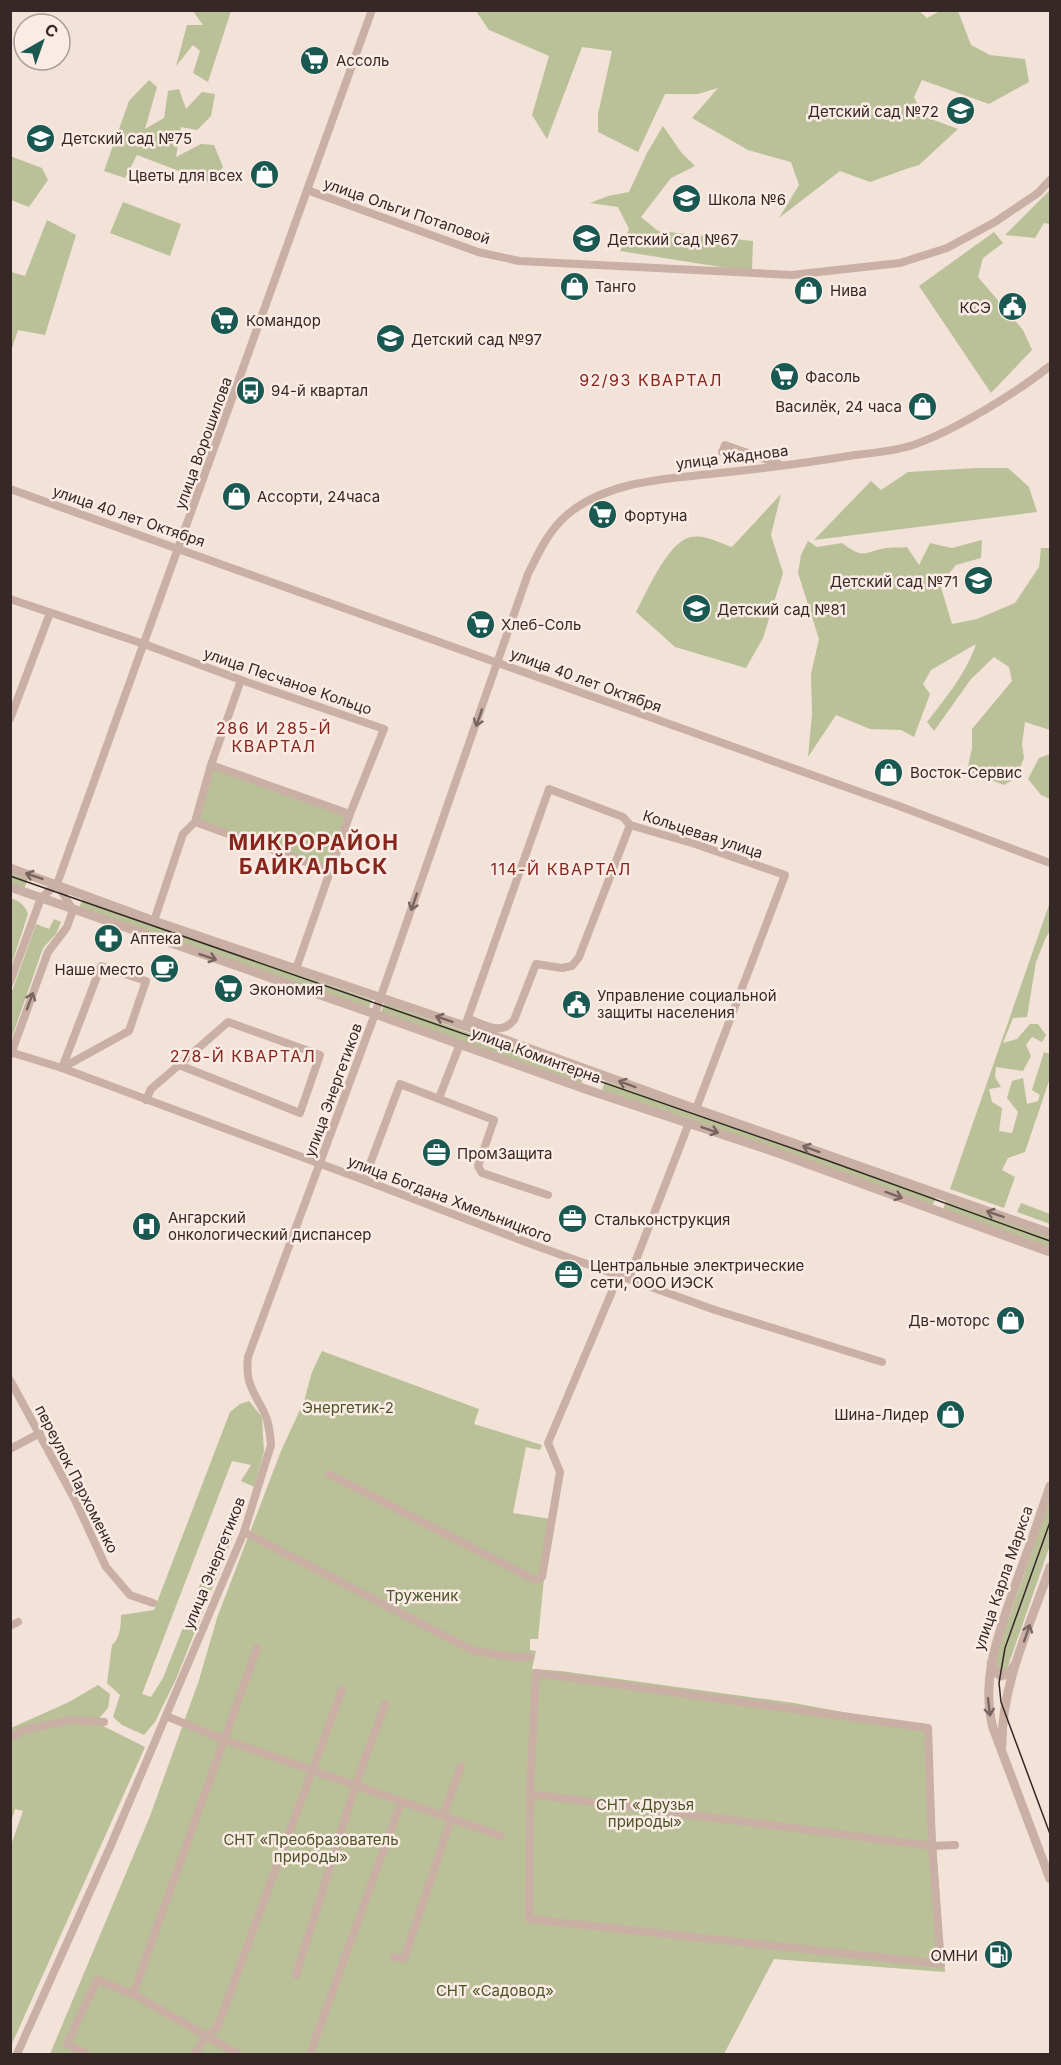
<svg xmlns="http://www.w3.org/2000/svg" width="1061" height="2065" viewBox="0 0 1061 2065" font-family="Inter,sans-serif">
<rect width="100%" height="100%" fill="#f2e2d8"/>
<g fill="#bac198">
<path d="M918,10L927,18L940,11H958L971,45L990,55L1025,59L1029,82L989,104L922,80L914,97L923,116L958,129L919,165L906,169L870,182L840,171L779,218L799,185L791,162L748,150L692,118L718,88L698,94H665L638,152L598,132V114L612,51L582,47L547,139L532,115L549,56L489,30L476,11Z"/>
<path d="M193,11H231L208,82L193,73L200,51L193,45L176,66L187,25H203Z"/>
<path d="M149,80L157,87L145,129L164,118L168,91L179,89L186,109L202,92L215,94L211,116L197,130L181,127L176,157L201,144L214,145L223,167L213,184L137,155L125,178L104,171L129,101Z"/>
<path d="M663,126L681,152L695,166L671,178L641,217L658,231L753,241L752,272L620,251L629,229L618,207L590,203L608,196L629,192L647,153Z"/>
<path d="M10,156L42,168L48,180L29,207L11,200Z"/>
<path d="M1050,190V224L1044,223L1035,238L1005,235Z"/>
<path d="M123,202L181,224L170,256L110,233Z"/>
<path d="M47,220L76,235L45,335L18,330L11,351V272L25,276Z"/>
<path d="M994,232L1003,243L983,258L978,277L1023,330L1032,350L991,393L919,286Z"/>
<path d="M976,468H1008L1029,487L1037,512L814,540L871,481L881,490L908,472Z"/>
<path d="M781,494L771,535L783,573L763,638L746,668L675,647L636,612C647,592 668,541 691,537C705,534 720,543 732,547Z"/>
<path d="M982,540L981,558L956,565L940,584L952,624L977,619L1015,603L1039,567L1041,548H1050V730L1025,722L1022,744L1024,758L1016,778L1004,785L967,771L972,748V729L1012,681L1009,667L994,657L971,679L934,731L927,722C945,699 967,672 976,644L931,670L923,684L930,694L914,737L901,730L870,729L836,715L808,757L812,714L811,674L819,639L798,573L801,555L808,541L817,547L842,543C866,561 864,551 887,548C894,547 901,548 907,547L919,565L930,543L952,548Z"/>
<path d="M1050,754V799L1041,795L1028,779L1039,758Z"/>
<path d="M213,765L350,814L330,871L195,822Z"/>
<path d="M11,873L28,879L24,889L11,884Z"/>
<path d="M11,898C19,901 25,905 28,914L11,966Z"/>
<path d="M83,899L372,1000L368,1009L79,908Z"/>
<path d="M1050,902V931L1046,937L1036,962L1027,1017L1013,1018L1003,1043L1017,1039L1030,1024H1038L1046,1035L1042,1042L1032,1037L1026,1045L1031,1056L1023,1071L996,1067L995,1077L1001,1087L989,1089L992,1102L1002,1108L999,1131L1012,1133L1018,1112L1007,1098L1012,1081L1023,1078L1027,1104L1038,1101L1040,1095L1032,1090L1044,1052L1050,1054V1078L1025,1152L1008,1158L1002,1170L1015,1177L1004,1208L950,1189Z"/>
<path d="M54,919L61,922L56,934L43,948L11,1040V994L36,924L49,929Z"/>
<path d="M384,1003L585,1074L581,1084L381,1013Z"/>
<path d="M605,1081L936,1197L932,1207L602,1090Z"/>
<path d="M946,1200L1050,1237V1248L943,1210Z"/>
<path d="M1021,1203L1050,1214V1224L1017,1212Z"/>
<path d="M322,1351L479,1409L474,1424L542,1445L540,1450L526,1447L513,1513L550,1519L538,1639H530V1650L536,1651L532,1669L561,1671L794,1703L928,1728L945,1972L774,1959L724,2054H50L150,1816L199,1680L217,1618L281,1451L304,1401L312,1372Z"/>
<path d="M249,1401L262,1417L264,1452L254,1487L241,1481L251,1465L232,1461L142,1694L151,1697L163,1678L222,1529L246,1504L176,1679L155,1722L144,1735L122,1725L113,1717L120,1695L107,1683L112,1645C120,1638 121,1626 121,1615L154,1610L230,1412L240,1404Z"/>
<path d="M1050,1500V1545L1006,1672L998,1671L994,1660Z"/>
<path d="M98,1685L110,1694L108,1708L100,1717L99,1724L145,1747L11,2046L10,1848L23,1811L15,1809L11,1822V1728L69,1702Z"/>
</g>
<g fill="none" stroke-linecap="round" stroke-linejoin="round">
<g stroke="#caafa4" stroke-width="8">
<path d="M307,190L478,252L519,261L792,275L900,263L947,248L995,222L1038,193L1050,180"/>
<path d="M722,452L725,445L779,464"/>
<path d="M10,489L899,806L1050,863"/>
<path d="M10,599L144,644L241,680L384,729L350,814L296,969"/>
<path d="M10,719L50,613"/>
<path d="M211,765L350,814"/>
<path d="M195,822L331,871"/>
<path d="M57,884L372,10"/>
<path d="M154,921L183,834L195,822L211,765L241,680"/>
<path d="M101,966L146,981L129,1031L62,1068Z"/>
<path d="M10,982L41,898L57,884"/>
<path d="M469,1019C485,1025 501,1036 514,1020L536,964L562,968L572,966L579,957L630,825"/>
<path d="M465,1026L549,789L623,817L630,825L695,844L785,875L696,1109"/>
<path d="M10,1052L62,1068L364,1180L531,1244L715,1310L882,1362"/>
<path d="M11,1054L48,952L67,927L73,910L57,884"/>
<path d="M439,1098L460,1044"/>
<path d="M146,1100L151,1089L179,1065L300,1113L320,1055L228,1022L179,1065"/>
<path d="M364,1180L400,1084L494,1120L478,1166L482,1173L548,1195"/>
<path d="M629,1278L689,1123"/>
<path d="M10,1380L75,1500L106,1567L130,1595L153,1603"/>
<path d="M10,1449L40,1433"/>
<path d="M329,1474L535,1580L542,1577L560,1472L548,1443L619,1275"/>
<path d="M244,1532L474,1651L514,1657H530"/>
<path d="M10,1626L18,1622"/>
<path d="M536,1673L928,1728L932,1846L941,1964L529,1919L530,1794Z"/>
<path d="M166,1716L225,1740L501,1836"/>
<path d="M10,1738L24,1730L70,1720L104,1722"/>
<path d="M530,1794L932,1846L955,1845"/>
<path d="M443,1816L461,1766"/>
<path d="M394,1957L404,1959L451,1819"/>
<path d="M296,1975L356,1784L385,1704"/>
<path d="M133,1994L257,1648"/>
<path d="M17,2054L111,1845L244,1532L271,1445C270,1433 269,1422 264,1412C253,1390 245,1383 248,1357L372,1022L528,574C539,552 548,531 568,514C607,482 662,479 710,474C758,469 807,463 855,455C874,453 895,451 913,445C954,431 1016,393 1050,366"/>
<path d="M87,2054L67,2044L97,1980L133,1994L238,2054"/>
<path d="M195,2054L206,2036L217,2028L342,1690"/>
<path d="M310,2054L401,1802"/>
</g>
<g stroke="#caafa4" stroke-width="9">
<path d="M10,868L154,921L506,1040L696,1109L1050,1233"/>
<path d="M10,887L375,1014L588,1090L775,1152L1050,1252"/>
<path d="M1050,1486C1039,1520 1027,1553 1015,1586C999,1633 980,1678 993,1728L1050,1879"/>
<path d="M991,1663L994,1671L1001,1676L1008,1674L1014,1666"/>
<path d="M1002,1745C1001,1684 1031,1624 1050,1567"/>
</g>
<g stroke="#352826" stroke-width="1.5">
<path d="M10,876L826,1160L1050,1241"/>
<path d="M1050,1522L1005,1648L999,1683L1001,1702L1050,1834"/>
</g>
</g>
<defs><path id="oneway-shaft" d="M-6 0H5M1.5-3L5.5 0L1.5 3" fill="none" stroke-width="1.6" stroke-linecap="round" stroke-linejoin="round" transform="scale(1.5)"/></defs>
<g stroke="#78655f">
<use href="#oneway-shaft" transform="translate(479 718) rotate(109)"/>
<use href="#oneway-shaft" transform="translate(34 876) rotate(-161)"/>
<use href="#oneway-shaft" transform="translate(414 902) rotate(109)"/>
<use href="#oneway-shaft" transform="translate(208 957) rotate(19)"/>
<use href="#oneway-shaft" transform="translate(30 1001) rotate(-70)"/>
<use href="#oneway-shaft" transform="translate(444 1019) rotate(-161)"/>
<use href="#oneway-shaft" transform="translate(627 1084) rotate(-160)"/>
<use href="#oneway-shaft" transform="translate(710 1130) rotate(19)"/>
<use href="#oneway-shaft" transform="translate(811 1149) rotate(-160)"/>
<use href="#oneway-shaft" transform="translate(894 1195) rotate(20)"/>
<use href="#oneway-shaft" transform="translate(995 1214) rotate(-161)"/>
<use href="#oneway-shaft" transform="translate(1027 1633) rotate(-71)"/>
<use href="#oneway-shaft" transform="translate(989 1707) rotate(83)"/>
</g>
<defs>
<symbol id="supermarket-disc" viewBox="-11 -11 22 22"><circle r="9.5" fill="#1a5852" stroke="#faece4"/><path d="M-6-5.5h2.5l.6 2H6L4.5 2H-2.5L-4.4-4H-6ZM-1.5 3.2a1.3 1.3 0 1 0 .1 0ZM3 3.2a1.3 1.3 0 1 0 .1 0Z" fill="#fff"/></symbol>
<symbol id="school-disc" viewBox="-11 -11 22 22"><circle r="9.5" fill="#1a5852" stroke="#faece4"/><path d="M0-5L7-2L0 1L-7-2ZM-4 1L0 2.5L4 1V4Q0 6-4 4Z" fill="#fff"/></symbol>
<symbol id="shop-disc" viewBox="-11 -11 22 22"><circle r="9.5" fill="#1a5852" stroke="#faece4"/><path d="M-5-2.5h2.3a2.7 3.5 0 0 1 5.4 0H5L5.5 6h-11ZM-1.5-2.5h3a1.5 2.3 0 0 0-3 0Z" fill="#fff"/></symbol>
<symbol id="civic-disc" viewBox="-11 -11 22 22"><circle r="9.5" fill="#1a5852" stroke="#faece4"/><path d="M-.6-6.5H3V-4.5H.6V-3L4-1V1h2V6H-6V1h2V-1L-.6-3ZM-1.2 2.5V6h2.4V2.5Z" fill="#fff"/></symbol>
<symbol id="bus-disc" viewBox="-11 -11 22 22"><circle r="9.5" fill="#1a5852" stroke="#faece4"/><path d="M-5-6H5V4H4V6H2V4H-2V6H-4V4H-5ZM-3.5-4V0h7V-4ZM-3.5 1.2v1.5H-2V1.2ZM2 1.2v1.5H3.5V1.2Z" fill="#fff"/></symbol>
<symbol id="pharmacy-disc" viewBox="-11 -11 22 22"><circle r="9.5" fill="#1a5852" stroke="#faece4"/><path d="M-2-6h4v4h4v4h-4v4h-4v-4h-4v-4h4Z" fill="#fff"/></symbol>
<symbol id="cafe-disc" viewBox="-11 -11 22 22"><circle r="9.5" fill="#1a5852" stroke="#faece4"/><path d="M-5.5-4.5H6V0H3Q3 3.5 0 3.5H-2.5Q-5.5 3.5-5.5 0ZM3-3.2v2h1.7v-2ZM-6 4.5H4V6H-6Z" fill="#fff"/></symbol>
<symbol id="office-disc" viewBox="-11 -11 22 22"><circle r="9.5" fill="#1a5852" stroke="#faece4"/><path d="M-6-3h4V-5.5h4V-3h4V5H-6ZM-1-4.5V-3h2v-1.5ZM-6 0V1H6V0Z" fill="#fff"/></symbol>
<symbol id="hospital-disc" viewBox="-11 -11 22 22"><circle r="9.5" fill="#1a5852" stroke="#faece4"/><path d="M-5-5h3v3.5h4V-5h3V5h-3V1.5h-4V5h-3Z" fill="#fff"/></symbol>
<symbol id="fuel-disc" viewBox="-11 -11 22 22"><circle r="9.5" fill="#1a5852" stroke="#faece4"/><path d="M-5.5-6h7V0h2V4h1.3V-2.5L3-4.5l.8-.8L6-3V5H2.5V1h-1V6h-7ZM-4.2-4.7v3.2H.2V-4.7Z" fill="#fff"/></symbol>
</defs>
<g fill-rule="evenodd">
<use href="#supermarket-disc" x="298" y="44" width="33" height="33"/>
<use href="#school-disc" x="944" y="94" width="33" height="33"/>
<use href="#school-disc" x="24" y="122" width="33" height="33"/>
<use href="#shop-disc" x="248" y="158" width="33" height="33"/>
<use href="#school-disc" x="670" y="182" width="33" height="33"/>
<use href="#school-disc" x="570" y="222" width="33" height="33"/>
<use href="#shop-disc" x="558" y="270" width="33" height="33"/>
<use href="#shop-disc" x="792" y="274" width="33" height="33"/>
<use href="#civic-disc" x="996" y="290" width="33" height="33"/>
<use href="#supermarket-disc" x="208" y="304" width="33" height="33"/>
<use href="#school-disc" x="374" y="322" width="33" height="33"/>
<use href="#supermarket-disc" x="768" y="360" width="33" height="33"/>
<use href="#bus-disc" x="234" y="374" width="33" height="33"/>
<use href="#shop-disc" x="906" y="390" width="33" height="33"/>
<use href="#shop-disc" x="220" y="480" width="33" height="33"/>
<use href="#supermarket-disc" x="586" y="498" width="33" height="33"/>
<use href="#school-disc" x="962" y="564" width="33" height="33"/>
<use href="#school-disc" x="680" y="592" width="33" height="33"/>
<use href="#supermarket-disc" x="464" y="608" width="33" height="33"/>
<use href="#shop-disc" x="872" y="756" width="33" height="33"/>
<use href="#pharmacy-disc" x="92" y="922" width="33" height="33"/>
<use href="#cafe-disc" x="148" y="952" width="33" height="33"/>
<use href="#supermarket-disc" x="212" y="972" width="33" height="33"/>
<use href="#civic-disc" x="560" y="988" width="33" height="33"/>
<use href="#office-disc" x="420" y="1136" width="33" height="33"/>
<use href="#office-disc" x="556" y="1202" width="33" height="33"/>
<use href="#hospital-disc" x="130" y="1210" width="33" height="33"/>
<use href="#office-disc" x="552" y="1258" width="33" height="33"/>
<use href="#shop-disc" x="994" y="1304" width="33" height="33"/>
<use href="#shop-disc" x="934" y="1398" width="33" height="33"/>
<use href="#fuel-disc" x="982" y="1938" width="33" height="33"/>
</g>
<g text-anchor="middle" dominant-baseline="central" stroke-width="5" stroke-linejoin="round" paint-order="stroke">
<g font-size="15" fill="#352826" stroke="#faece4" text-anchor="start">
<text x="336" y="60">Ассоль</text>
<text x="939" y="111" text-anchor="end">Детский сад №72</text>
<text x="61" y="138">Детский сад №75</text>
<text x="243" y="175" text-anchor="end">Цветы для всех</text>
<text x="708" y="199">Школа №6</text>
<text x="607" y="239">Детский сад №67</text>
<text x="595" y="286">Танго</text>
<text x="830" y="290">Нива</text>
<text x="991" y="307" text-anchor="end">КСЭ</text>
<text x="246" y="320">Командор</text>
<text x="411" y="339">Детский сад №97</text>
<text x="805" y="376">Фасоль</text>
<text x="271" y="390">94-й квартал</text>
<text x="902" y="406" text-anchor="end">Василёк, 24 часа</text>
<text x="257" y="496">Ассорти, 24часа</text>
<text x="624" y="515">Фортуна</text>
<text x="958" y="581" text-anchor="end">Детский сад №71</text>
<text x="717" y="609">Детский сад №81</text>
<text x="501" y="624">Хлеб-Соль</text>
<text x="910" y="772">Восток-Сервис</text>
<text x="130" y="938">Аптека</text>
<text x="144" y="969" text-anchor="end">Наше место</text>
<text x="249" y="989">Экономия</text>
<text x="597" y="995">Управление социальной<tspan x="597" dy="17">защиты населения</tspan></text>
<text x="457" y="1153">ПромЗащита</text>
<text x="168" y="1217">Ангарский<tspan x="168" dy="17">онкологический диспансер</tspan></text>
<text x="594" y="1219">Стальконструкция</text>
<text x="590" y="1265">Центральные электрические<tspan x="590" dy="17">сети, ООО ИЭСК</tspan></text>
<text x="990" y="1320" text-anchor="end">Дв-моторс</text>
<text x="929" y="1414" text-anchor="end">Шина-Лидер</text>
<text x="978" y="1955" text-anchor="end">ОМНИ</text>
</g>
<g font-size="15" fill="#352826" stroke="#faece4">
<text transform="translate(407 211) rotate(19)">улица Ольги Потаповой</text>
<text transform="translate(203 443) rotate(-70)">улица Ворошилова</text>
<text transform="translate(732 457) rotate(-7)">улица Жаднова</text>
<text transform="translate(129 516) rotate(19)">улица 40 лет Октября</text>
<text transform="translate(586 680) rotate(20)">улица 40 лет Октября</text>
<text transform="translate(288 681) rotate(19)">улица Песчаное Кольцо</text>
<text transform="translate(703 834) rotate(18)">Кольцевая улица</text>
<text transform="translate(536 1055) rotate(20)">улица Коминтерна</text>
<text transform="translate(333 1090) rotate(-70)">улица Энергетиков</text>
<text transform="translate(450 1199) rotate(21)">улица Богдана Хмельницкого</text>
<text transform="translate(77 1479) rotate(63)">переулок Пархоменко</text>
<text transform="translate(214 1563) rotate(-68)">улица Энергетиков</text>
<text transform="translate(1003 1578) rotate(-71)">улица Карла Маркса</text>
</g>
<g font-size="15" fill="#4c5529" stroke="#faece4">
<text x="348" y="1407">Энергетик-2</text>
<text x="422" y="1595">Труженик</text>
<text x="645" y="1804">СНТ «Друзья<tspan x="645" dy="17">природы»</tspan></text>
<text x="311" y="1839">СНТ «Преобразователь<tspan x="311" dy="17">природы»</tspan></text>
<text x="495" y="1990">СНТ «Садовод»</text>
</g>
<g font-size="16" letter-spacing="1.5" fill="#87241c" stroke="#faece4">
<text x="651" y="380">92/93 КВАРТАЛ</text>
<text x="274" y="728">286 И 285-Й<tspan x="274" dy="18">КВАРТАЛ</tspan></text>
<text x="561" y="869">114-Й КВАРТАЛ</text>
<text x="243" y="1056">278-Й КВАРТАЛ</text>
</g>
<g font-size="21" font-weight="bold" letter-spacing="1.5" fill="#87241c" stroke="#faece4">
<text x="314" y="842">МИКРОРАЙОН<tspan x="314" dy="24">БАЙКАЛЬСК</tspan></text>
</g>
</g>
<rect width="1061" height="2065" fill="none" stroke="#352826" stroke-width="24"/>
<g transform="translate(42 42) rotate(40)"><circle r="28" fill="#faece4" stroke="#ab9e98" stroke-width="1.5"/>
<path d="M0-4.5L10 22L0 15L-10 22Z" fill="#1a5852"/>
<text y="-9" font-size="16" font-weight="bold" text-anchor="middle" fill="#352826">С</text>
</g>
</svg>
